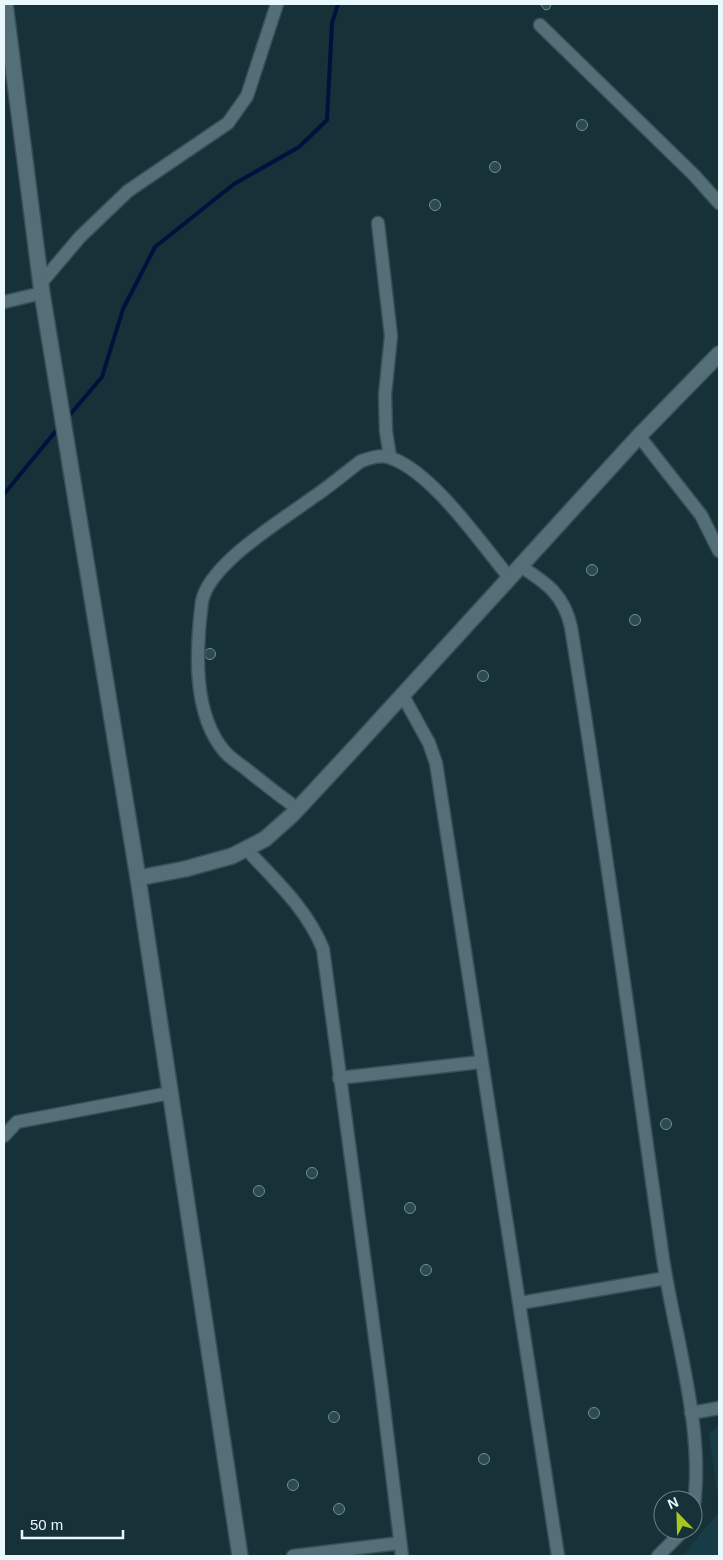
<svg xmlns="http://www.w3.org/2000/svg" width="723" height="1560" viewBox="0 0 723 1560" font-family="Arial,sans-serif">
<rect width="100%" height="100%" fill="#173139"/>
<g fill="#183c46">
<path d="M719,1425V1506L709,1434Z"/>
<path d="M719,1512V1556H683V1555Z"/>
</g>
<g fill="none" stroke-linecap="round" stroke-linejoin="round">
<g stroke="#00113d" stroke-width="4">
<path d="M68,417L102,377L123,309L155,247L234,184L299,147L327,120L332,23L338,4"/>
<path d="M4,494L60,426"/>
</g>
</g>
<g fill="#2d4b4c" stroke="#6f8e90">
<path d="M540,4H551V5L549,9L545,10Z"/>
<circle cx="582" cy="125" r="5.5"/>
<circle cx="495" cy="167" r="5.5"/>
<circle cx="435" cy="205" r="5.5"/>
<circle cx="592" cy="570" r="5.5"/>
<circle cx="635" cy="620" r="5.5"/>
<circle cx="210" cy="654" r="5.5"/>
<circle cx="483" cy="676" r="5.5"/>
<circle cx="666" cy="1124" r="5.5"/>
<circle cx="312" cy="1173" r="5.5"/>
<circle cx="259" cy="1191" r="5.5"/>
<circle cx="410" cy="1208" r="5.5"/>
<circle cx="426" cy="1270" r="5.5"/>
<circle cx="594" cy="1413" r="5.5"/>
<circle cx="334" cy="1417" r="5.5"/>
<circle cx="484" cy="1459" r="5.5"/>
<circle cx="293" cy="1485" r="5.5"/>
<circle cx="339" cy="1509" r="5.5"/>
</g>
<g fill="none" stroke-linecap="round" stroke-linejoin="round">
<defs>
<g id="street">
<path d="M540,25L694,175L719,203"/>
<path d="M378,223L391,336L385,395L386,431L390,457"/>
<path d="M41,283L80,237L128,191L228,123L247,96L277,4"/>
<path d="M4,302L42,293"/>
<path d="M639,436L701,515L719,551"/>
<path d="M520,566C547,583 564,595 571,627C605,837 633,1048 663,1259C675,1338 706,1433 693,1512"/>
<path d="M402,694L429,743L436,763L558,1556"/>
<path d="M298,809C280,796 263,783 246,769C240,764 231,759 225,752C192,714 196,649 202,601C210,563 281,521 312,498C329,487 345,473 361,461C371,458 380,454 391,458C433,473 480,542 509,577"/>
<path d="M247,850C276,881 307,909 323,949L381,1383L402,1556"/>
<path d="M339,1078L481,1062"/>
<path d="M4,1136L17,1122L170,1093"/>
<path d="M520,1303L666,1278"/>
<path d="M691,1413L719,1408"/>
<path d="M293,1556L400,1543"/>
<path d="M658,1556L684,1530"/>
</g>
<g id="secondary">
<path d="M5,4L42,293L138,878L240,1556"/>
<path d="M138,878L185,869L232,856L265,839L292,815L357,745L639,436L719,354"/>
</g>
</defs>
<use href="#street" stroke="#384f55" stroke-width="15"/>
<use href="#secondary" stroke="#384f55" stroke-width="18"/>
<use href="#street" stroke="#546f78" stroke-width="12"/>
<use href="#secondary" stroke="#546f78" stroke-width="15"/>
</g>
<rect width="723" height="1560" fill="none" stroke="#e8f8fd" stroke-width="10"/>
<g transform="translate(678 1515) rotate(337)"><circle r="24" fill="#173139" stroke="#6b8187"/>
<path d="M0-4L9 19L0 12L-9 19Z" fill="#a7c81f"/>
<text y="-8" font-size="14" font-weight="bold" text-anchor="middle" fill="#e8f8fd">N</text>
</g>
<path d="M22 1530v8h101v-8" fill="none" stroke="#e8f8fd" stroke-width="2.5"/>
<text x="30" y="1530" font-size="15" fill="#e8f8fd" stroke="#173139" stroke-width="4" paint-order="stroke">50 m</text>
</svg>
